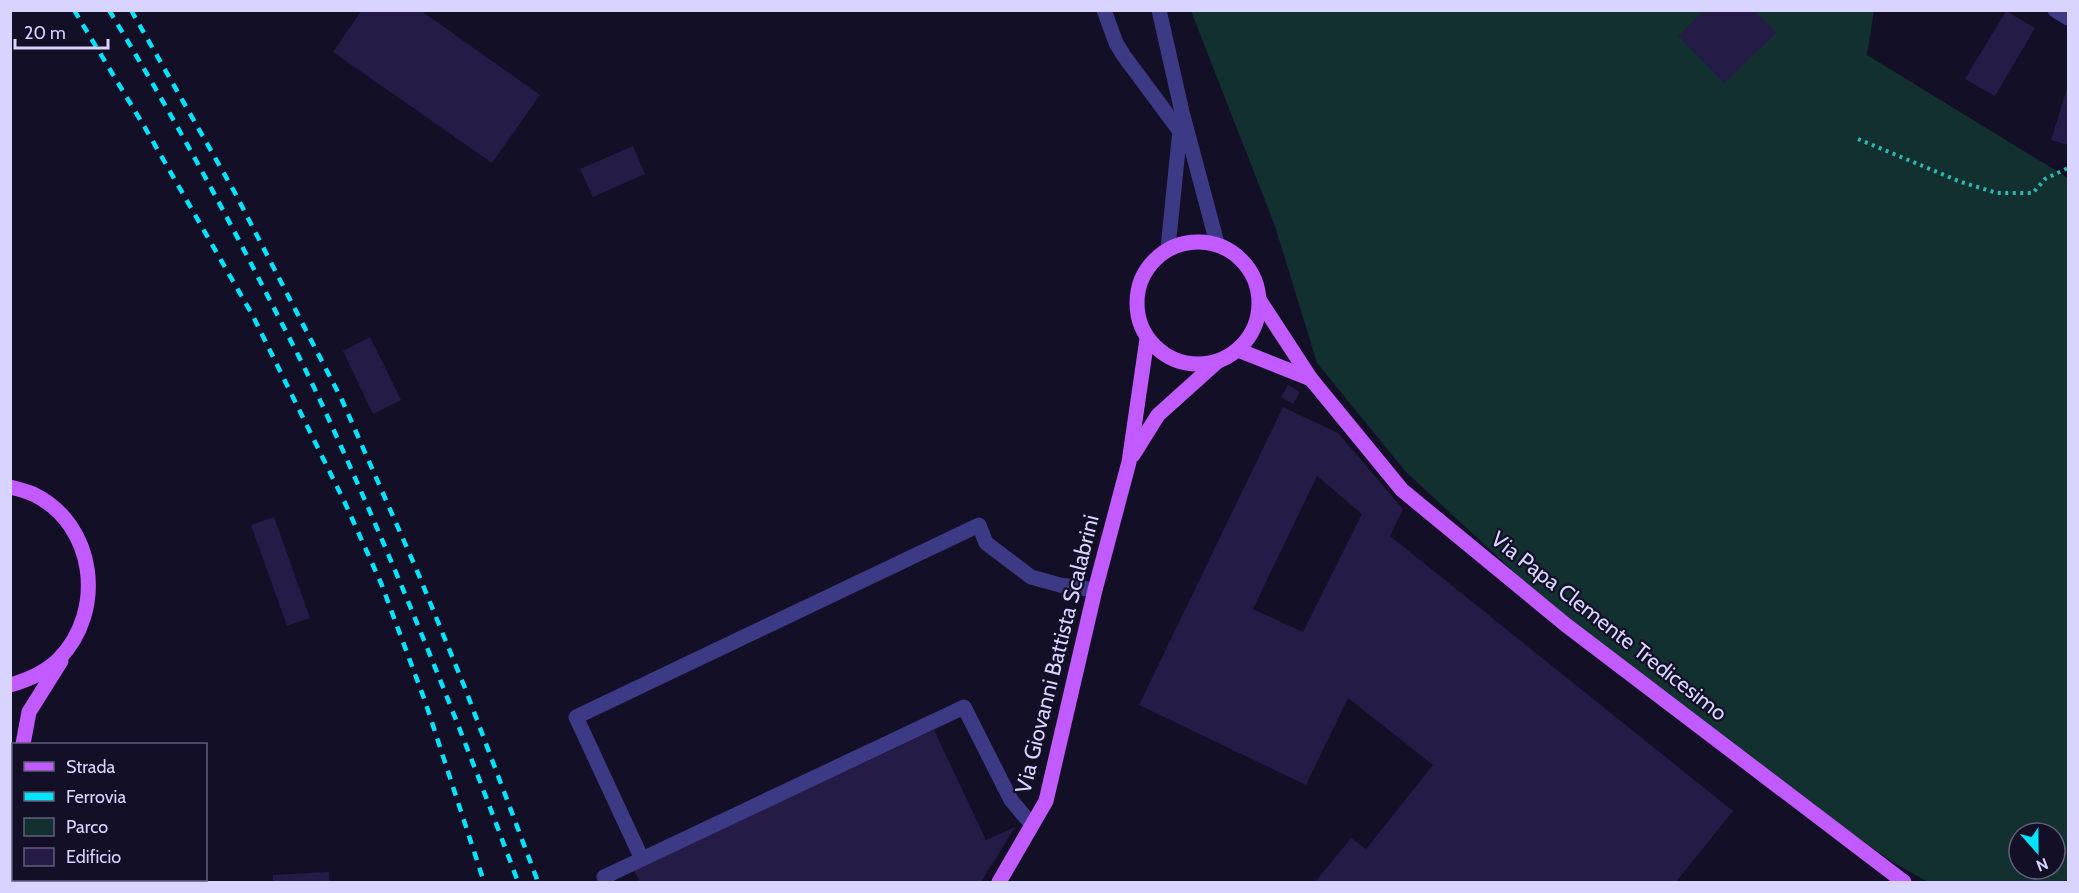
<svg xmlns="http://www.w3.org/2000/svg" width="2079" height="893" viewBox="0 0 2079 893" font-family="Cabin,sans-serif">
<rect width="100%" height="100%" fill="#130f26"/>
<path fill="#12302f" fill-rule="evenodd" d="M1191,11H1874L1867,55L2068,178V882H1928L1894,863L1813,806L1553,608L1406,472L1317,363L1275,226ZM2019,833H2055V869H2019Z"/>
<g fill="#241b47" fill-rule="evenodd">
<path d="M362,10H420L540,95L492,163L333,52Z"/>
<path d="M1705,10H1754L1776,33L1724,83L1678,36Z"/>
<path d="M2006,11L2035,28L1995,96L1965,79Z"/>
<path d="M2068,85V145L2051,140Z"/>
<path d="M633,146L645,174L593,197L580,169Z"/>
<path d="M370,337L401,400L373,414L343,351Z"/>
<path d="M1288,385L1300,392L1293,404L1281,397Z"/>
<path d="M1283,407L1338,433L1403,509L1390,536L1733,811L1676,882H1315L1351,838L1366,849L1433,765L1348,698L1306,785L1139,705ZM1317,476L1362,514L1303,632L1253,609Z"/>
<path d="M274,517L310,618L287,626L251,525Z"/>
<path d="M934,730L986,840L1015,827L981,882H640L634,870Z"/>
<path d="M329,872V882H273V875Z"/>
</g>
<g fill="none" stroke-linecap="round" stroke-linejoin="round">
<path stroke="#2fb8b0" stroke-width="4" stroke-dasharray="3 4.5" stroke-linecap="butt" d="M1858,139L1961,182L1997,193H2033L2045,179L2068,168"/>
<g stroke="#3d3a85" stroke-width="15">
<path d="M1104,10L1116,43L1124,56L1179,130"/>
<path d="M642,859L576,717L979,525L986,543L1031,577L1060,585L1095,590"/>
<path d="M607,882L604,877L964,707L1011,800L1032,825"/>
</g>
<path stroke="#3d3a85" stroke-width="15" d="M2055,10L2068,18"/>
<g stroke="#3d3a85" stroke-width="15">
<path d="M1159,10L1182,112L1217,243"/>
<path d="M1168,248L1181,120"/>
</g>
<g stroke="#c25bff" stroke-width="15">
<circle cx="1198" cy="303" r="61"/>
<path d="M1260,301L1311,379L1402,490L1566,625L1904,882"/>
<path d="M1238,350L1311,379"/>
<path d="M1133,455L1158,415L1217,362"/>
<path d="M10,487C18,489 26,491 33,494C96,524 106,611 59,659C45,673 28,680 10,685"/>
<path d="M23,744L29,712L61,661"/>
<path d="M10,781L14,794"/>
<path d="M30,880V882"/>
<path d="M999,882L1046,801L1095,590L1129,462L1147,339"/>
</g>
<g stroke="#00e5ff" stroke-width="4.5" stroke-dasharray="9 8" stroke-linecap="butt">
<path d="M74,10L144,126L253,316L345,503L381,583L425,701L484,882"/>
<path d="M109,10C163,99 213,189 260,281C282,324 305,367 325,411C396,566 459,723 518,882"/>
<path d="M131,10L234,191L342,400L418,573L465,688L538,882"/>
</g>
</g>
<g text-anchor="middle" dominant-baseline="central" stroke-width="4.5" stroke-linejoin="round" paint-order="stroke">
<g font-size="22" fill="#d9d4ff" stroke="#130f26">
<text transform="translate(1609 626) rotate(38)">Via Papa Clemente Tredicesimo</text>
<text transform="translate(1057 654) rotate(-76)">Via Giovanni Battista Scalabrini</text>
</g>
</g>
<rect width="2079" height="893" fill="none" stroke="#d9d4ff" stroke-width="24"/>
<rect x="12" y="743" width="195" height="138" fill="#130f26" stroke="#625e7d" stroke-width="1.5"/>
<rect x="24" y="762" width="30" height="9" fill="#c25bff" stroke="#625e7d" stroke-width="1.5"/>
<text x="66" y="773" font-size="18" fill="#d9d4ff">Strada</text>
<rect x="24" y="792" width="30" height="9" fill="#00e5ff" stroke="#625e7d" stroke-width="1.5"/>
<text x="66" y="803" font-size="18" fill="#d9d4ff">Ferrovia</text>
<rect x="24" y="818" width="30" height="18" fill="#12302f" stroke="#625e7d" stroke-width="1.5"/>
<text x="66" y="833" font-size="18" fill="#d9d4ff">Parco</text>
<rect x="24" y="848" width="30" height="18" fill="#241b47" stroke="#625e7d" stroke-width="1.5"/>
<text x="66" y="863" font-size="18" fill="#d9d4ff">Edificio</text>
<g transform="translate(2037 851) rotate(159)"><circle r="28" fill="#130f26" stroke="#625e7d" stroke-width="1.5"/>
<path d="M0-4.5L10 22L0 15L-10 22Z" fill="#00e5ff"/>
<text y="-9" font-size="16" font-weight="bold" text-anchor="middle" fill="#d9d4ff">N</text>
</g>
<path d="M15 39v9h93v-9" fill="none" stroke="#d9d4ff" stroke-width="3"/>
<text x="24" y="39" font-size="18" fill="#d9d4ff" stroke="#130f26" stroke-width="4.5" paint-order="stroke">20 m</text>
</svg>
